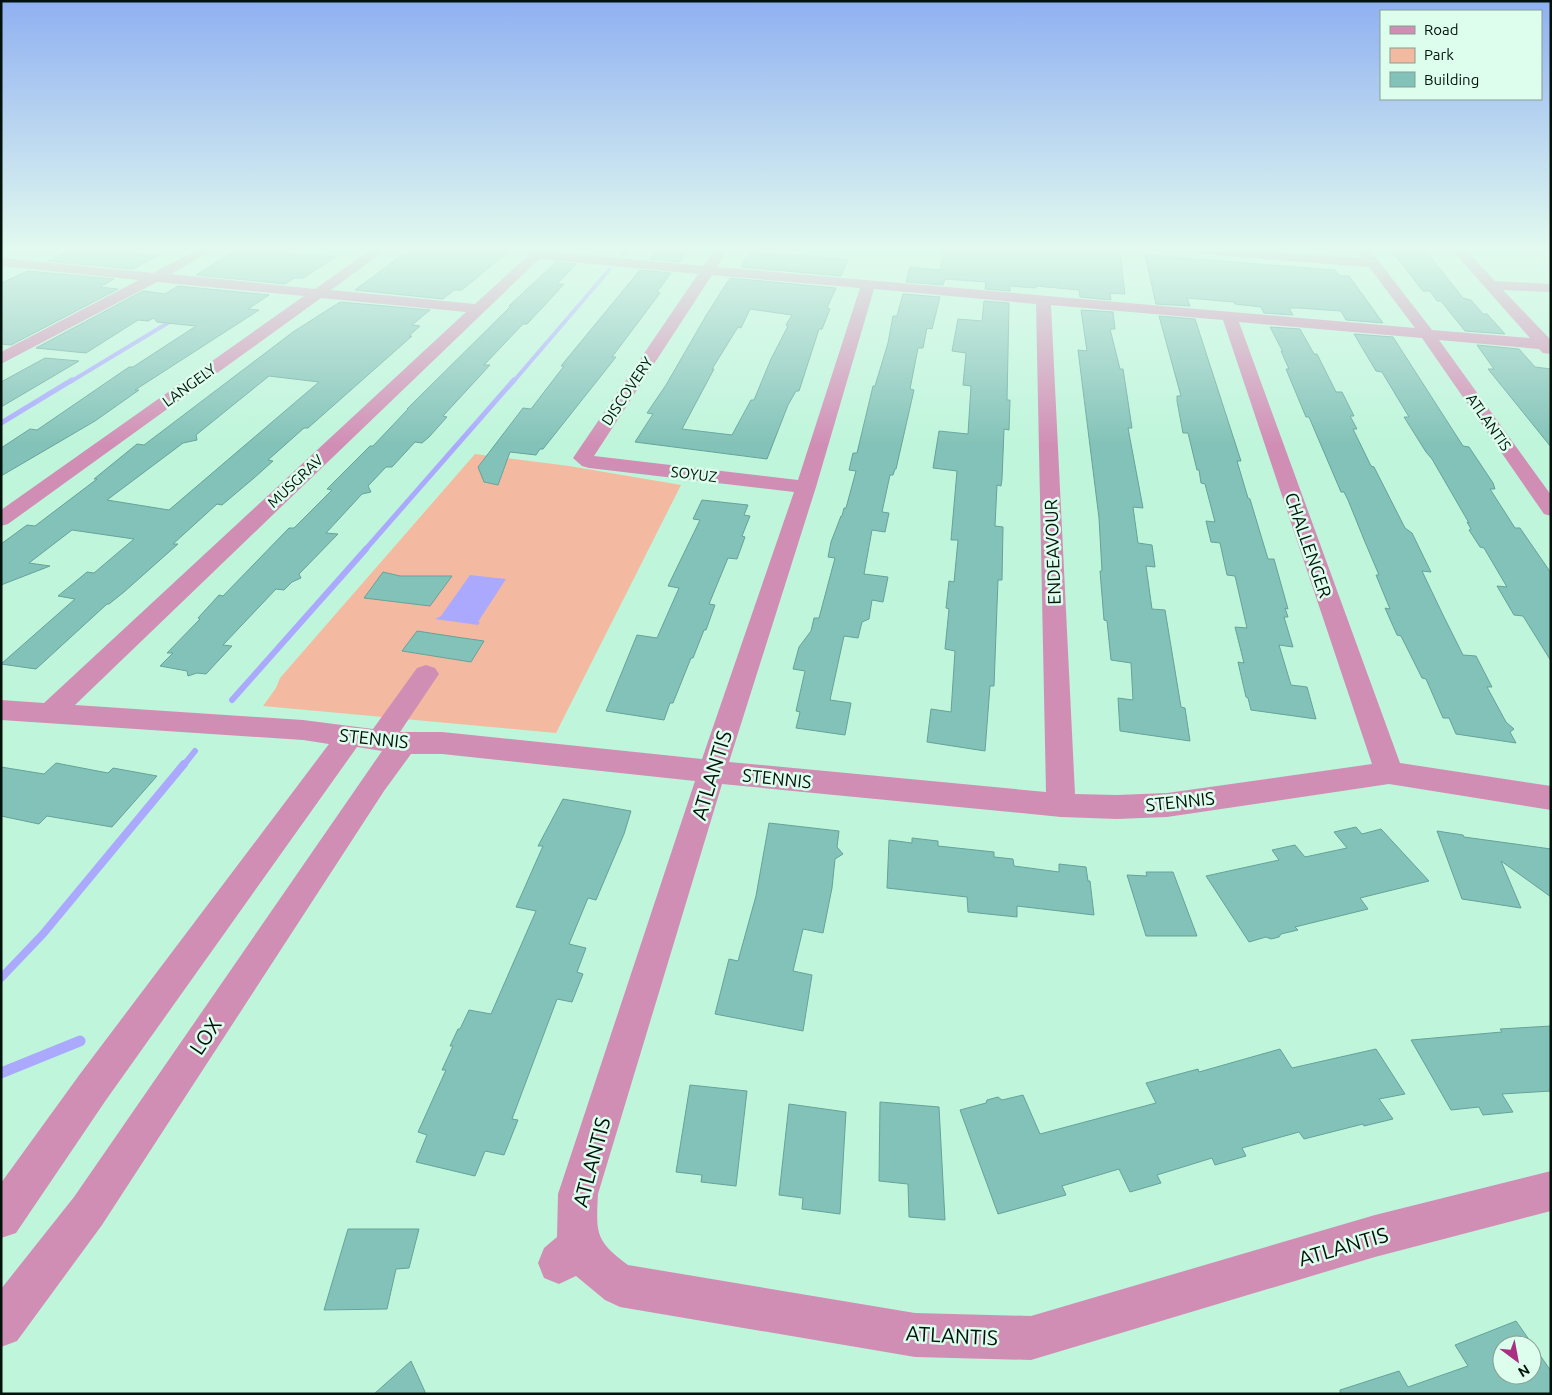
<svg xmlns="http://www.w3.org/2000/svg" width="1552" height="1395" viewBox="0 0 1552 1395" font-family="Ubuntu,sans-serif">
<rect width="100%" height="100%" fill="#bff5db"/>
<path fill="#f4baa1" d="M475,454L569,466L681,485L556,733L263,706L276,688L280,678Z"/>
<path fill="#aaa9fe" d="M470,575L506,579L478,622H480L478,625L435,619L441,616Z"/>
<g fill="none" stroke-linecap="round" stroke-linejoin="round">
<g stroke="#aaa9fe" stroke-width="4">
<path d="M622,256L628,250"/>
<path d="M70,382L176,318"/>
<path d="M513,382L610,269"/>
</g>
<g stroke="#aaa9fe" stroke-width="5">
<path d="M1,423L72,380"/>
<path d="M365,550L514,380"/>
</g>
<g stroke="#aaa9fe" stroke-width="6">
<path d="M232,700L366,549"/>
<path d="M183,766L195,751"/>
</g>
<g stroke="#aaa9fe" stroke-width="8">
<path d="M1,978L43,934L184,764"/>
<path d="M78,1042L80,1041"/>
</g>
<path stroke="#aaa9fe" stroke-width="11" d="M1,1073L80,1041"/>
</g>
<g fill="#83c2b8" stroke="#65a39a" fill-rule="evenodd">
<path d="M71,250H94L159,255L133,269L48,261Z"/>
<path d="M236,250H250L336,257L303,278H294L285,284L196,275Z"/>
<path d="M409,250H510L462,290H454L443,299L355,290Z"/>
<path d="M658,250H688L680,262L650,259Z"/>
<path d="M944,250H1072L1120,253L1125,294L1110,293L1111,300L1080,297L1079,290L1036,286V288L1010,286V291L985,289L986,282L945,279L943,285L906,282L910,267L940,270Z"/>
<path d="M1391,250H1425L1463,298L1471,300L1483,314H1487L1505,334L1465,331L1441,301H1437L1430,291H1423Z"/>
<path d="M750,252L798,256L799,255L848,260L841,276L741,267Z"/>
<path d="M1145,255L1335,270L1340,276H1349L1383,323L1346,320L1341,311L1299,308H1289L1293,315L1264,313L1261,307L1235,304L1234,302L1187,298L1190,306L1156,304Z"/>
<path d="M556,262L576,264L557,284H564L543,307L527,324H523L484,365H490L443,416L447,417L429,437L422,443L415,442L392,467H386L368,486L371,492L362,494L326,533L338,534L299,574L301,578L292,582L284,590L276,589L223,645L232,646L206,674L197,673L188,676L187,671L160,666L173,653H167L200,619L198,618L219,595L223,596L289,528H294L332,490L327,489L370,446H373L408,409H407L511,306H509Z"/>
<path d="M640,270L671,273L657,292L660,293L612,357H616L543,449H540L536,455L510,452L498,485L484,482L478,467L523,408L531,409L564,366H561Z"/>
<path d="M28,271L114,279L100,287L118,289L11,345L1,344V283Z"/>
<path d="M730,278L836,288L827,308L830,309L822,329H819L799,391H796L788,405L767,459L635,442L653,414L647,413L666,385L707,314ZM750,309L792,315L786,325L788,326L771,359L754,400H751L732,435L682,429L714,369H712L738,327L741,328Z"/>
<path d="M178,286L269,295L248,309L259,310L135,390H139L95,421L1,476V448L30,429L37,430L129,367H133L196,326L157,322L154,318L148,321L138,320L86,353L36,348L143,291L165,294Z"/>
<path d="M903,294L940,297L932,329L927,328L923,348H918L910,389L914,390L896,469H895L893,475H890L882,512L889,513L885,532L872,530L864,574L888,577L883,602L872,600L869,619L862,622L858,638L844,636L830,700L851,703L845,735L796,728L800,712L796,711L805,671L793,669L799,647L811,631L814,618H819L835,558L828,557L831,542L841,516H842L844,508H846L856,471L849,470L853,453H857L873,386H875L888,343L893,316H897Z"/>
<path d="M984,301L1009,303L1007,400H1010L1009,430L1004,429L1002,479L1001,486L997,485L995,526L1003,527L1002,580H998L994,686H990L985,751L927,742L931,709L951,712L955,651L945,649L949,609L946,608L949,581L954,582L958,540H951L957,471L933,468L939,431L968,434L971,386L963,385L966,353L952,351L958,319L982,321Z"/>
<path d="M340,302L430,310L412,325L420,326L409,336H412L308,428H304L268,460L273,461L254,478L222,505L217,504L173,544H178L124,592L109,604H107L36,669L1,664L75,599L58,596L87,572L94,573L134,539L72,530L29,563L50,566L1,585V544L27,525L35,526L97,479H94L137,444L144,445L293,332ZM269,376L319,382L169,510L107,500L183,443L197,440L196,435Z"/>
<path d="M1081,310L1113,312L1115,329H1110L1120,369H1123L1132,428H1128L1143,508L1133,507L1138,543L1152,545L1155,567L1146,566L1152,609L1165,610L1181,707L1185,708L1190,741L1120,731L1118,698L1133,700L1131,663L1111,660L1107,621L1104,620L1100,571H1102L1099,518L1078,350L1087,351Z"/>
<path d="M1159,316L1195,319L1241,461H1237L1248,498L1250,499L1268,559H1274L1288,609L1285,608L1288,617H1284L1293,647L1279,645L1291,685L1307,687L1316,719L1251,710L1248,698L1246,697L1238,662L1244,663L1235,627L1247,628L1235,576L1227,575L1220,543L1211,542L1206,521L1215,522L1205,484L1201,483L1199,470H1197L1188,433H1183L1177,401V396H1181Z"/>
<path d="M1270,327L1300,329L1314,354H1317L1336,392H1342L1354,416H1350L1357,429H1353L1371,466L1374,467L1405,528L1412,533L1431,572L1422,571L1443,615L1463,655L1476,656L1492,687H1487L1506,722L1514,729L1510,732L1516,743L1456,734L1449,718H1443L1426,679L1422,678L1401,636L1397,635L1385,608L1390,609L1376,575H1379L1365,542L1348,500L1344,492H1341L1309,417H1306L1286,369H1289L1281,351L1283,352Z"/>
<path d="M1354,334L1393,337L1463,446L1469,447L1493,483L1495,489H1490L1515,528H1520L1551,573V661L1523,616L1514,615L1497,586L1507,587L1484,548L1480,547L1469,530L1471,529L1467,522L1469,523L1432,459L1426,452L1404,417H1409L1382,372L1376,371Z"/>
<path d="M1477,345L1519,349L1535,367L1551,369V447L1488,369H1494Z"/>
<path d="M45,358L79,361L1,407V382Z"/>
<path d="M702,500L748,505L744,515L750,516L742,536L745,537L737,559L728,558L709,604L715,605L706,630H704L693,658H691L673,703H670L664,720L606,711L637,635L657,638L679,588L668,586L700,520L693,519Z"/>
<path d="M383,572L400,576H452L430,606L364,598Z"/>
<path d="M417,631L456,637L484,641L471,662L402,651Z"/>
<path d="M56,763L108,773L113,768L157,776L112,827L47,816L39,824L1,816V767L44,774Z"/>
<path d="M563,799L631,811L624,834L596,900L588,898L569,944L586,948L577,972L583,974L572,1002L557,999L512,1119L518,1120L504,1155L485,1151L475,1176L416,1162L427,1135L418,1132L446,1070H442L453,1046H450L458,1029H460L469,1010L491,1014L536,911L516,907L543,846H538Z"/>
<path d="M769,823L839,831L837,847L843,854L835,859L832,888L823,933L803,929L793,971L812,975L803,1031L715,1014L729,959L738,961L756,896Z"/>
<path d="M1356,827L1362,834L1381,829L1429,881L1360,898L1368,909L1295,927L1298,930L1281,934L1279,937L1271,939L1266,937L1249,942L1206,876L1279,860L1272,850L1295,845L1305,857L1347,848L1334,832Z"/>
<path d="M1437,831L1463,835L1464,837L1551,849V897L1501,861L1521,908L1462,899Z"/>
<path d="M912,838L938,841V846L994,852V857L1013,859L1014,866L1059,872V864L1086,867L1088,881H1090L1094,915L1017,906V917L968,912L967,897L887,888L889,840L912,843Z"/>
<path d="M1146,872H1173L1197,936H1146L1127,875L1147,876Z"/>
<path d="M1551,1026V1091L1502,1094L1513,1112L1483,1115L1479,1107L1451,1110L1411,1040L1502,1032L1500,1029Z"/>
<path d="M1280,1049L1292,1068L1376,1049L1405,1094L1379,1099L1393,1119L1364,1126L1363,1124L1304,1139L1299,1132L1242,1148L1246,1156L1215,1165L1212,1158L1157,1175L1161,1183L1130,1192L1119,1169L1062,1186L1066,1195L998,1214L960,1110L986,1103L987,1100L998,1097L1002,1100L1023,1095L1040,1134L1156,1103L1146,1083L1198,1069L1199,1072Z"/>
<path d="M690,1085L747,1091L736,1186L701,1182L702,1175L676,1172Z"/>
<path d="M880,1102L939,1107L945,1220L909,1217L908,1184L879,1181Z"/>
<path d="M789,1104L846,1112L840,1214L802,1209L803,1198L779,1195Z"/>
<path d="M348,1229H419L409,1268L396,1269L387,1309L324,1310Z"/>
<path d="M1516,1321L1551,1371V1394H1340V1390L1399,1371L1408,1387L1468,1366L1455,1345ZM1502,1345H1532V1375H1502Z"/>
<path d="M411,1361L426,1394H374Z"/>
</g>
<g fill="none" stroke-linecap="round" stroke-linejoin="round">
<path fill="#d18eb5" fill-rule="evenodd" d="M196,250H213L171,274L315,289L370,250H385L331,290L475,304L534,250L704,266L714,250H728L717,267L1415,328L1369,267L1200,254L1193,250H1250L1362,258L1356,250H1370L1432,330L1530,338L1452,250H1466L1495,281L1551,284V292L1503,290L1551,340V354L1543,353L1539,349L1439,340L1551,495V516L1544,514L1422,338L1239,322L1400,763L1551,786V810L1389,784L1167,817L1117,819L1061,817L722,784L598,1194C596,1233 595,1241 628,1265L915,1313L1031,1316L1375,1215L1551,1171V1211L1375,1257L1031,1360L915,1357L620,1307L605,1300L576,1276L559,1284L544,1278L538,1263L544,1248L557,1237L558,1194L695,781L442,754H411L384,791L102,1225L17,1341L1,1347V1289L74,1197L382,751L357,747L106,1100L16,1233L1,1238V1183L80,1074L329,744L303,740L1,720V700L44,703L466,312L321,298L8,524L1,526V510L304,296L157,282L1,364V352L139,280L1,266V258L153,273ZM539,259L698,274L573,458L582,466L589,468L794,492L702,759L442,732H400L439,674L435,668L426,665L417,668L373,729L303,720L75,705ZM712,275L860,288L798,480L594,456ZM874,289L1036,304L1046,792L729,762L816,487ZM1051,305L1223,320L1372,764L1167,793L1117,795L1075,794Z"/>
</g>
<linearGradient id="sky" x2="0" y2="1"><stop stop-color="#8fb0f1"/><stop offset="0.56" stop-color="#e2faef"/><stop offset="1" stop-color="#e2faef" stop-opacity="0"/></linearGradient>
<rect width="1552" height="445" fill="url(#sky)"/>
<g text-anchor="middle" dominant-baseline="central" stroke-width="5" stroke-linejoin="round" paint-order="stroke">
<g font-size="15" fill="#01120a" stroke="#ddfded">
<text transform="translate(189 385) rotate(-36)">LANGELY</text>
<text transform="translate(627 391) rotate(-56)">DISCOVERY</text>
<text transform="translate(1489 422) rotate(55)">ATLANTIS</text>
<text transform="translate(694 474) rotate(7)">SOYUZ</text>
<text transform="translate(295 481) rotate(-43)">MUSGRAV</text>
</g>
<g font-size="18" fill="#01120a" stroke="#ddfded">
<text transform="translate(1309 545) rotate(71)">CHALLENGER</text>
<text transform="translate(1052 552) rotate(-92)">ENDEAVOUR</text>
<text transform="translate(374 738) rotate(6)">STENNIS</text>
<text transform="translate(777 778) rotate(6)">STENNIS</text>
<text transform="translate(1180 801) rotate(-6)">STENNIS</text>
</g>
<g font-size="21" fill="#01120a" stroke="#ddfded">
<text transform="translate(711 775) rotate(-73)">ATLANTIS</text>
<text transform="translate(205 1036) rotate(-56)">LOX</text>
<text transform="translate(591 1162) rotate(-75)">ATLANTIS</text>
<text transform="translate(1343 1246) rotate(-16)">ATLANTIS</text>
<text transform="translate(952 1335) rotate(3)">ATLANTIS</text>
</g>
</g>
<rect width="1552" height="1395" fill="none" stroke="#01120a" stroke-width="5"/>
<rect x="1380" y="10" width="162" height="90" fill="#ddfded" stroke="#859f92"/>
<rect x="1390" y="26" width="25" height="8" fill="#d18eb5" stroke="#859f92"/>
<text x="1424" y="35" font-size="15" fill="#01120a">Road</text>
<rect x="1390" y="48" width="25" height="15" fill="#f4baa1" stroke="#859f92"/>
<text x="1424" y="60" font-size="15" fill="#01120a">Park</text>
<rect x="1390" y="72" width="25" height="15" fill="#83c2b8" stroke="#859f92"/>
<text x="1424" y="85" font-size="15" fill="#01120a">Building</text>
<g transform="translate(1517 1360) rotate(148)"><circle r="24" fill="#ddfded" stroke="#859f92"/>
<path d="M0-4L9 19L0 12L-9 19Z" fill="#aa2f83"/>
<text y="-8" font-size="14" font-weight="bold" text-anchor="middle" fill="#01120a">N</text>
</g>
</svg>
